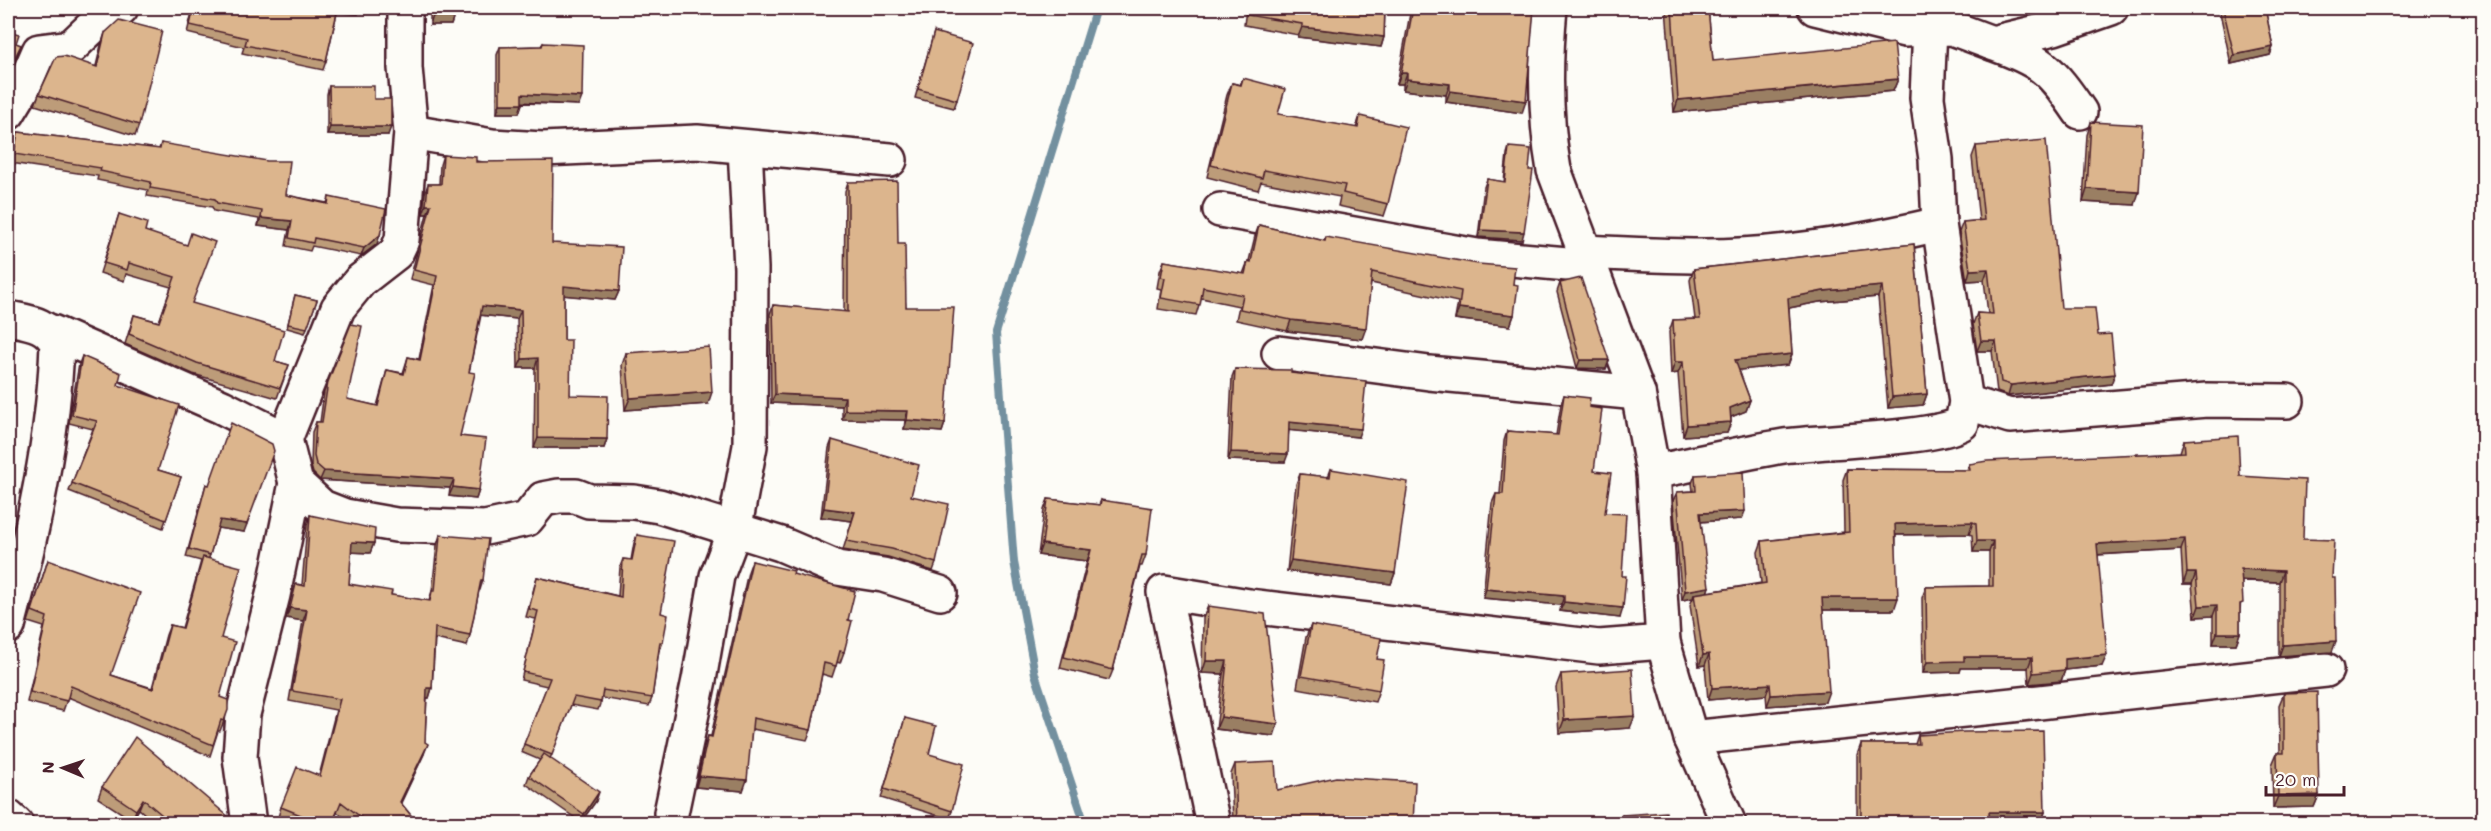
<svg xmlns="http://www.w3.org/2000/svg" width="2491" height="831" viewBox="0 0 2491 831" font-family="Mali,sans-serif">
<rect width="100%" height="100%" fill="#fdfcf7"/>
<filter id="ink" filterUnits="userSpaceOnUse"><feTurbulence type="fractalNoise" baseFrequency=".0167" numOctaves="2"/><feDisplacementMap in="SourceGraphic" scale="12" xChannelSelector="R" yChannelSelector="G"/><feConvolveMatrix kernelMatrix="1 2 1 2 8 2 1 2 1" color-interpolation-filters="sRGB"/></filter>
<g filter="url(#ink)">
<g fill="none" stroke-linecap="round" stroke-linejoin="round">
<path stroke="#73909f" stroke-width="8" d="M1085,824L1035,674L1014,562L996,333L1096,8"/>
<defs>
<g id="minor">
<path d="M1550,8C1545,62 1544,115 1554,170L1638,393L1653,472L1663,642L1691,738L1729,824"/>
<path d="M1815,8L1905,30L1952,28L1992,43L2054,28L2111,8"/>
<path d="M1992,43C2042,61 2050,68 2080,112"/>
<path d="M8,113L22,90L39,51L71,47L109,11L121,8"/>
<path d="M411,132L492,146L543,149L697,142L890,160"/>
<path d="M1220,210L1477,256L1590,266"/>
<path d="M1585,252C1624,254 1664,256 1704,256C1783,256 1862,242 1939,224"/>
<path d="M8,318C27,322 48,323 57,344C54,439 32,534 8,626"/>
<path d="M52,332L222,407L285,439L296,483L322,507L345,516L396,525L485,528L527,519L543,499L559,496H576L589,501L634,502L659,506L781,544L837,568L883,575L940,593"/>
<path d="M1279,353L1429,373L1638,393"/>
<path d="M1966,402L2010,416L2207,400L2287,401"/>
<path d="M285,439L338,308L360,281L396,253L402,240L411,132L405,68V8"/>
<path d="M1653,472C1696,464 1740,453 1784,446C1820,441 1937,439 1962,423L1966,402L1939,224L1936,159L1927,98L1930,27"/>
<path d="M1691,738L2003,706L2326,670"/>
<path d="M671,813L699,680L717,576L734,531L750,446L751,268L745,147"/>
<path d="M8,817L16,824"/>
<path d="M249,824L240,757L243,714L273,595L296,483"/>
<path d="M1213,824L1164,592L1249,606L1599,647L1663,642"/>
</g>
</defs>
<use href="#minor" stroke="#4a1f2b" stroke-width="38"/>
<use href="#minor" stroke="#fdfcf7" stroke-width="33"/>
</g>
<g fill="#bd9c79" stroke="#4a1f2b" stroke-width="1.5">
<path d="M193,8H360L358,14L337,13L326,61L323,70L242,53L244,47L187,33Z"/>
<path d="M424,8H477L475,11H454V16L451,25H430V11L424,12Z"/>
<path d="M1229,8H1385L1384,37L1381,47L1298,37L1299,35L1244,25L1246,9Z"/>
<path d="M1411,8H1534L1522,113L1446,102V95L1403,90V84H1397Z"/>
<path d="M1666,8H1708L1713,61L1898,79L1893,91L1674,112Z"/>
<path d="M2207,8H2265L2273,47L2270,55L2231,64L2219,8L2207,9Z"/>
<path d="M934,32L957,100L954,108L915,98Z"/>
<path d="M105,33L139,125L135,136L35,105L39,94L96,66L101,45Z"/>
<path d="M543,43L579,105L522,103L519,113H497V55L500,47L541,46Z"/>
<path d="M1243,78L1278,114L1356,128L1360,116L1388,204L1384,216L1338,206L1340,197L1261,182L1258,190L1207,177L1227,95L1232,83L1240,85Z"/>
<path d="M329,86L374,99L388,135H327V94Z"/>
<path d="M2091,122L2135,205L2083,202L2087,135Z"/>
<path d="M18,132L159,149L161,143L286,195L327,203L329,197L377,244L361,256L312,246L310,251L286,246L289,230L258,226L259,219L214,211L212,207L147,196L148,190L97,180L98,176L11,163L14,141Z"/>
<path d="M1976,146L2061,308L2098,335L2111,384L2008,396L1997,392L1992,351H1977L1973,324L1977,313L1988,314L1984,280L1967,281L1959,232L1963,222L1979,221L1972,157Z"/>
<path d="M1509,147L1522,240L1478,237L1484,187L1487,179L1504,182L1507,154Z"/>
<path d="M443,155L476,162L552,243L619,291L615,300L564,295V340L570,395L607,439L604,448H534L535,368H518L517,319L481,315L469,372L460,436L479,490L476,499L449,496L450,488L320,480L313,473L311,466L312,432L316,422H320L324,392L328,382L347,399L377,406L387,370L403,373L408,357L419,359L434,285L410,279L427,214H423L425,193L428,184H439L440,165Z"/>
<path d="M848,182L898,244L906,307L945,423L942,432L904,429L905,420L842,419V406L771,403L770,314L773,305L844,312L845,191Z"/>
<path d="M119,214L145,231L192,303L275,361L289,365L277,398L193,374L125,344L134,315L159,322L171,287L126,274L124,281L100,273Z"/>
<path d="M1259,225L1324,241L1326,237L1513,284L1514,315L1510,326L1455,319L1458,302L1371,283L1362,339L1287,331L1236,320L1239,306L1201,298L1196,315L1158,309L1161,289L1157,288L1160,271L1164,261L1243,274L1248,261H1249L1255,236Z"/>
<path d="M1914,244L1927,394L1923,405L1888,408L1878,297L1819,302L1789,308L1792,354L1788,365L1739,370L1750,400L1746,411L1731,417V422L1727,433L1683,436L1678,373L1671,374L1669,332L1673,320L1695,319L1690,280L1694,269Z"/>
<path d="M1560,283L1609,360L1606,369L1577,368L1557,292Z"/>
<path d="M295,295L317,300L305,333L287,328Z"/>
<path d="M626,353L708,404L625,410L622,365Z"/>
<path d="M82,356L118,385L158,470L181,477L163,528L69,491L93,429L69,423L79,364Z"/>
<path d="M1235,369L1291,373L1358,437L1289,430L1285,462L1228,460L1232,377Z"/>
<path d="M1564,395L1589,407L1594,471L1605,513L1620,618L1560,611L1561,605L1483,598L1492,503L1496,494H1500L1504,441L1507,431L1556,435L1561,404Z"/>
<path d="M832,440L911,496L936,563L933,571L888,557L843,550L852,521L821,517L829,448Z"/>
<path d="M2184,440L2240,476L2303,539L2332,578V652L2279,656V582L2242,581L2240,612V633L2236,644H2213V616L2195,617L2192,584H2183L2181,550L2098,555L2102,666L2065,670L2061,681L2029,684L2028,668H1961L1960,672L1923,673L1922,598L1926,587L1989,586V552H1973L1972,535L1969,534L1896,535L1894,610H1823L1825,702L1767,706L1766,695L1708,700L1705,665L1699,666L1690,605L1693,598L1682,600L1673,501L1677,492L1693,491L1692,483L1695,475L1742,519L1701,522L1708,592L1761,583L1758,552L1762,541L1844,532L1843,480L1847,469L1967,470L1969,464L2180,452Z"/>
<path d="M1331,469L1395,573L1391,584L1287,571L1296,484L1300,474L1328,477Z"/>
<path d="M206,484L244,532L218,528L209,558L221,638L220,697L224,721L220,731H218L210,756L68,697L63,711L27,702L44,627L28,622L48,560L111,675L152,688L166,635L170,625L182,628L201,561L186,557Z"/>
<path d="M1048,499L1099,505L1101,500L1146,555L1142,566H1140L1113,670L1109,680L1060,668L1087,561L1038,555L1044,510Z"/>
<path d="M310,515L374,543L370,553L351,552L349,584L391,595L429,601L432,591L437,545L440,535L483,580L479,590L470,635L467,646L435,639L432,688L429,698H427L424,754L401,803L418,824H353L337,812L333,824H294L278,817L281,807L319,776L336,710L289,701L303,621L286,618L292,594L296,584L302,585L307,525Z"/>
<path d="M637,535L661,613L663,642L660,650H659L652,698L649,706L602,698L598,710L571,705L550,759L596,801L581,822L526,784L529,776L540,760L521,752L547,686L521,680L536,619L526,617L537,577L618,596L620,567L623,559L631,560L634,543Z"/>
<path d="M752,561L793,574L848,620L844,652L840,663L837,662L832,677L822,674L811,730L807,740L752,729L743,791L696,787L704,747L708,736H711L748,572Z"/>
<path d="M1208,606L1274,736L1216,729L1223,674L1202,673L1203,618Z"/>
<path d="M1311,625L1377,659L1379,690L1375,702L1297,688L1306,637Z"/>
<path d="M1561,674L1630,728L1559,733L1556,687Z"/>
<path d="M2284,693L2319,795L2314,807L2273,808L2272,765L2277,753H2280L2279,705Z"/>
<path d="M905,718L929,754L952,811L949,819L881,798Z"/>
<path d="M1918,735L2045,812L2041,823L1857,824V755L1861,744H1915Z"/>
<path d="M1235,764L1277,790L1413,824H1233L1231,774Z"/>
<path d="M102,787L237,824H156L139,809L132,820L98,798Z"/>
<path d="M1622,815L1667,824H1619Z"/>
</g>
<g fill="#9a7f63" stroke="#4a1f2b" stroke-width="1.5">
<path d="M337,8H360L358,14L335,12Z"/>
<path d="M426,8H431L430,11L424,12Z"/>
<path d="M452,8H477L475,11H451Z"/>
<path d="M1229,8H1247L1246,9Z"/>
<path d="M433,16H454L451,25H430Z"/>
<path d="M1302,27L1384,37L1381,47L1298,37Z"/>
<path d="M21,45L17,54L8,74V71Z"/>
<path d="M2273,47L2270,55L2231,64L2234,55Z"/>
<path d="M1401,73H1407L1403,84H1397Z"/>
<path d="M1407,79L1450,84L1446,95L1403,90Z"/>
<path d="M1898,79L1893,91L1674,112L1678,100Z"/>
<path d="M1450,91L1526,101L1522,113L1446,102Z"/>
<path d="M522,94L582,97L579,105L519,102Z"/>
<path d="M500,104H522L519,113H497Z"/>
<path d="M330,127H391L388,135H327Z"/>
<path d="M2087,189L2139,192L2135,205L2083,202Z"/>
<path d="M426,205H431L427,214H423Z"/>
<path d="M261,218L292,221L289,230L258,226Z"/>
<path d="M1480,230L1524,232L1522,240L1478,237Z"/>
<path d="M380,235L377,244L361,256L364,248Z"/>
<path d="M1988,269L1984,280L1967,281L1970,270Z"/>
<path d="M564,286L619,291L615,300L561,295Z"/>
<path d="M1882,286L1878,297L1819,302L1784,309L1788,298L1823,291Z"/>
<path d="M482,306L521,310L517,319L479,315Z"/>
<path d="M1459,308L1514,315L1510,326L1455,319Z"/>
<path d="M1291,320L1366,328L1362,339L1287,331Z"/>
<path d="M1981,341H1996L1992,351H1977Z"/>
<path d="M1792,354L1788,365L1731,371L1735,360Z"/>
<path d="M538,358L535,368H518L522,359Z"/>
<path d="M1580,360H1609L1606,369L1577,368Z"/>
<path d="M1675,362H1683L1678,373L1671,374Z"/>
<path d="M2115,374L2111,384L2008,396L2011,385Z"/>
<path d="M712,392L708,404L625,410L630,398Z"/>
<path d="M775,394L845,397L842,406L771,403Z"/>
<path d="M1927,394L1923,405L1888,408L1892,397Z"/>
<path d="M1750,400L1746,411L1726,419L1730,408Z"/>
<path d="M845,410L908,411L905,420L842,419Z"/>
<path d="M907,420L945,423L942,432L904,429Z"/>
<path d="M1289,422L1361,429L1358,437L1286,430Z"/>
<path d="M1731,422L1727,433L1683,436L1687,425Z"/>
<path d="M538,438L607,439L604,448H534Z"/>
<path d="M1231,452L1288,454L1285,462L1228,460Z"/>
<path d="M324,471L454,479L450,488L320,480Z"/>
<path d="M453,487L479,490L476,499L449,496Z"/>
<path d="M824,508L855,512L852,521L821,517Z"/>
<path d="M1745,511L1742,519L1697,522L1700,513Z"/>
<path d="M220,520L247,524L244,532L217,528Z"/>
<path d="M1973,522L1969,534L1891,535L1895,524Z"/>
<path d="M2185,539L2181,550L2093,555L2097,544Z"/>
<path d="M1977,541H1993L1989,552H1973Z"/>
<path d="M352,542L374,543L370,553L348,552Z"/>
<path d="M1042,544L1091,550L1087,561L1038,555Z"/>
<path d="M1291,560L1395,573L1391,584L1287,571Z"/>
<path d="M2241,569L2283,571L2279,582L2237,580Z"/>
<path d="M2187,573H2196L2192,584H2183Z"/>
<path d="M481,580H483L480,590H477Z"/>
<path d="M1709,587L1706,596L1694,594L1693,598L1682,600L1685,591Z"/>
<path d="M1486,589L1564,596L1561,605L1483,598Z"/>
<path d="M1822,598H1898L1894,610H1818Z"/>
<path d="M1564,602L1623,608L1620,618L1560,611Z"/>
<path d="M2217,605L2213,616L2195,617L2199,606Z"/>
<path d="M290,608L307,610L303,621L286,618Z"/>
<path d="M2217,633H2240L2236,644H2213Z"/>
<path d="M2336,641L2332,652L2279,656L2283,645Z"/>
<path d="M1709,654L1705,665L1699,666L1703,655Z"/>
<path d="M2107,655L2102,666L2065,670L2061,681L2029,684L2033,673L2065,659Z"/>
<path d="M1964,657H2032L2028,668H1961L1960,672L1923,673L1927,662Z"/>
<path d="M1206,661H1227L1223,674L1202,673Z"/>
<path d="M1770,684L1766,695L1708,700L1712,688Z"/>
<path d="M427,688H432L429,698H424Z"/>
<path d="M1829,691L1825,702L1767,706L1771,695Z"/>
<path d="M1635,716L1630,728L1559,733L1564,720Z"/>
<path d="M1221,717L1278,724L1274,736L1216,729Z"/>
<path d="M428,744L424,754L396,812L400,802Z"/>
<path d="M699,776L747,780L743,791L696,787Z"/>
<path d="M599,792L596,801L581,822L584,814Z"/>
<path d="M2319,795L2314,807L2273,808L2278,796Z"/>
<path d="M143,799L139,809L132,820L136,810Z"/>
<path d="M1989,812H2045L2041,823H1986Z"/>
</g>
<g fill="#dcb58d" stroke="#4a1f2b" stroke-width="1.5">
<path d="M194,8H338L326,61L245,45L247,38L190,25Z"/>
<rect x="433" y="8" width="21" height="8"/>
<path d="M1249,8H1385L1384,37L1302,27V24L1247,15Z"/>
<path d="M1413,8H1534L1526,101L1450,91V84L1407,79V73H1401Z"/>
<path d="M1672,8H1708L1713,61L1894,43L1898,79L1678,100Z"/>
<path d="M2223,8H2265L2273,47L2234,55Z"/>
<path d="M119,20L162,31L139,125L39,94L56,57L64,56L97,67L105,33Z"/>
<path d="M8,31L19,34L16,43L21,45L8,71Z"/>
<path d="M934,32L973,43L957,100L918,89Z"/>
<path d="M543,43L583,45L582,97L522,94V104H500V47L542,46Z"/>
<path d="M1243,78L1285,89L1278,114L1358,128L1360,116L1406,127L1388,204L1343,193L1345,185L1264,170L1262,178L1211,165L1232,83L1241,85Z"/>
<path d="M329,86H374V99H391V127H330Z"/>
<path d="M2091,122L2143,125L2139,192L2087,189Z"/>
<path d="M18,132L160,149L161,143L267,161H290L286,195L328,204L329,197L386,209L380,235L364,248L314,238L313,243L289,238L292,221L261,218L262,211L217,203L215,199L150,188L151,182L100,171L101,168L14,154Z"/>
<path d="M2046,140L2061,308H2095L2098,335L2111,334L2115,374L2011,385L2001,382L1996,341H1981L1977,313L1993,314L1988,269L1970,270L1963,222L1984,220L1976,146Z"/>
<path d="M1509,147L1531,149L1529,170H1533L1524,232L1480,230L1487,179L1505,182Z"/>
<path d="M443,155L476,157V162L553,161L552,243L622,247L619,291L564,286V340H571L570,395L608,396L607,439L538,438V358L522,359L521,310L482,306L469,372L475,373L460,436L486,439L479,490L453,487L454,479L324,471L316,464L314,456L316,422H322L328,382L351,324L362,326L347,399L378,406L387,370L404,374L408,357L420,360L437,276L414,270L431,205H426L428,184H441Z"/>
<path d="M897,181L898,244H905L906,307H954L945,423L907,420L908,411L845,410V397L775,394L773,305L848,312V182Z"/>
<path d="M119,214L147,223L145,231L187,245L191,233L215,242L192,303L284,330L275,361L289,365L280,388L197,363L129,334L134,315L159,322L175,277L129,263L127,270L104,263Z"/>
<path d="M1259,225L1325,241L1326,237L1478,264L1515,267L1513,284L1518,285L1514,315L1459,308L1461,291L1372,272L1366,328L1291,320L1240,309L1243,295L1203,287L1200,305L1161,298L1165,278L1161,277L1164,261L1245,274L1248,261L1251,262Z"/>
<path d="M1914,244L1927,394L1892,397L1882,286L1823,291L1788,298L1792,354L1735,360L1750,400L1730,408L1731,422L1687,425L1683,362H1675L1673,320L1700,319L1694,269Z"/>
<path d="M1581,278L1609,360H1580L1560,283Z"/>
<path d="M295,295L317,300L307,328L288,324Z"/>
<path d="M709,347L712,392L630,398L626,353Z"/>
<path d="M82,356L121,373L118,385L179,405L158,470L181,477L166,520L72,483L97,421L72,415Z"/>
<path d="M1235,369L1291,370V373L1366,381L1361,429L1289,422L1288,454L1231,452Z"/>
<path d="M1564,395L1590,398L1589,407L1602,409L1594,471L1611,473L1605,513L1626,514L1622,576H1626L1623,608L1564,602V596L1486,589L1496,494H1503L1507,431L1558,435Z"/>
<path d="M231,423L272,444L274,451L247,524L220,520L210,555L189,549L206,484L209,485Z"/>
<path d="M2238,436L2240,476L2305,480L2303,539L2334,540L2332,578H2335L2336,641L2283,645V571L2241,569L2243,603L2240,604V633H2217V605L2199,606L2196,573H2187L2185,539L2097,544L2107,655L2065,659V670L2033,673L2032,657H1964V661L1927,662L1926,587L1993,586V541H1977L1976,524L1973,522L1895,524L1898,598H1822L1829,691L1771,695L1770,684L1712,688L1709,654L1703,655L1694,594L1766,583L1762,541L1849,532L1847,469L1970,470L1969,464L1987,461L2185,452L2184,440Z"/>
<path d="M832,440L919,465L911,496L949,504L936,563L892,549L846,541L855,512L824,508Z"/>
<path d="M1331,469L1408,482L1395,573L1291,560L1300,474L1330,477Z"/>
<path d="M1743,472L1745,511L1700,513L1709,587L1685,591L1677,492L1696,491L1695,475Z"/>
<path d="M1048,499L1100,505L1101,500L1152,508L1146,555H1142L1113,670L1064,657L1091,550L1042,544Z"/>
<path d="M310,515L375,529L374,543L352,542L349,584L392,591L391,595L430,601L432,591H435L440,535L488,539L483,580H481L470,635L435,628L432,688H427L425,742L428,744L400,802L418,824H370L341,802L332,824H323L281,807L297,767L320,776L340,699L292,691L307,610L290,608L296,584L305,586Z"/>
<path d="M637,535L674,541L661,613L668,615L663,642H660L652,698L603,690L601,702L574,697L552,755L524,744L550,678L523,672L538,611L529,609L537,577L621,597L623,559L632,560Z"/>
<path d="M203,557L241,567L221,638L235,642L220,697L228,700V710L224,721L221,720L213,745L71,686L67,701L30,692L47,617L32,611L48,560L140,593L111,675L153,689L170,625L183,628Z"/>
<path d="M752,561L794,571L793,574L855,591L848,620L852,621L844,652L840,651L836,666L824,663L811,730L753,718L747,780L699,776L708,736L712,737Z"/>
<path d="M1208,606L1265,614L1278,724L1221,717L1227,661H1206Z"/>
<path d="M1311,625L1381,638L1377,659L1384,660L1379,690L1301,676Z"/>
<path d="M1632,669L1635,716L1564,720L1561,674Z"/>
<path d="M2317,692L2319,795L2278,796L2277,753H2284V693Z"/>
<path d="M905,718L936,726L929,754L964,764L952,811L884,789Z"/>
<path d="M2043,731L2045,812H1989L1990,824H1861V744H1919L1918,735L1964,732Z"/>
<path d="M135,737L237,824H173L143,799L136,810L102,787Z"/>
<path d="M544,754L599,792L584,814L529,776Z"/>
<path d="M1275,762L1277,790L1336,777L1415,782L1413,824H1237L1235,764Z"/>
<path d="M1666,812L1667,824H1623L1622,815Z"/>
<path d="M2267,822V824H2225Z"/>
</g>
</g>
<rect width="2491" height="831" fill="none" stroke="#fdfcf7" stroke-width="30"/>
<rect x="15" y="15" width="2461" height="801" fill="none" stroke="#4a1f2b" stroke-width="2" filter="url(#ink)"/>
<g transform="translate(63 768) rotate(272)" stroke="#fdfcf7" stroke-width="4.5" paint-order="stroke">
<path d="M0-4.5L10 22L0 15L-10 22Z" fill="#4a1f2b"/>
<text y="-9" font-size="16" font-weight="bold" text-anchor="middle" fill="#4a1f2b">N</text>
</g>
<path d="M2266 786v9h78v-9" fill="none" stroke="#4a1f2b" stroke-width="3"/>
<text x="2275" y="786" font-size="18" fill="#4a1f2b" stroke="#fdfcf7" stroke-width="4.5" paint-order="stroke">20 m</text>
</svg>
